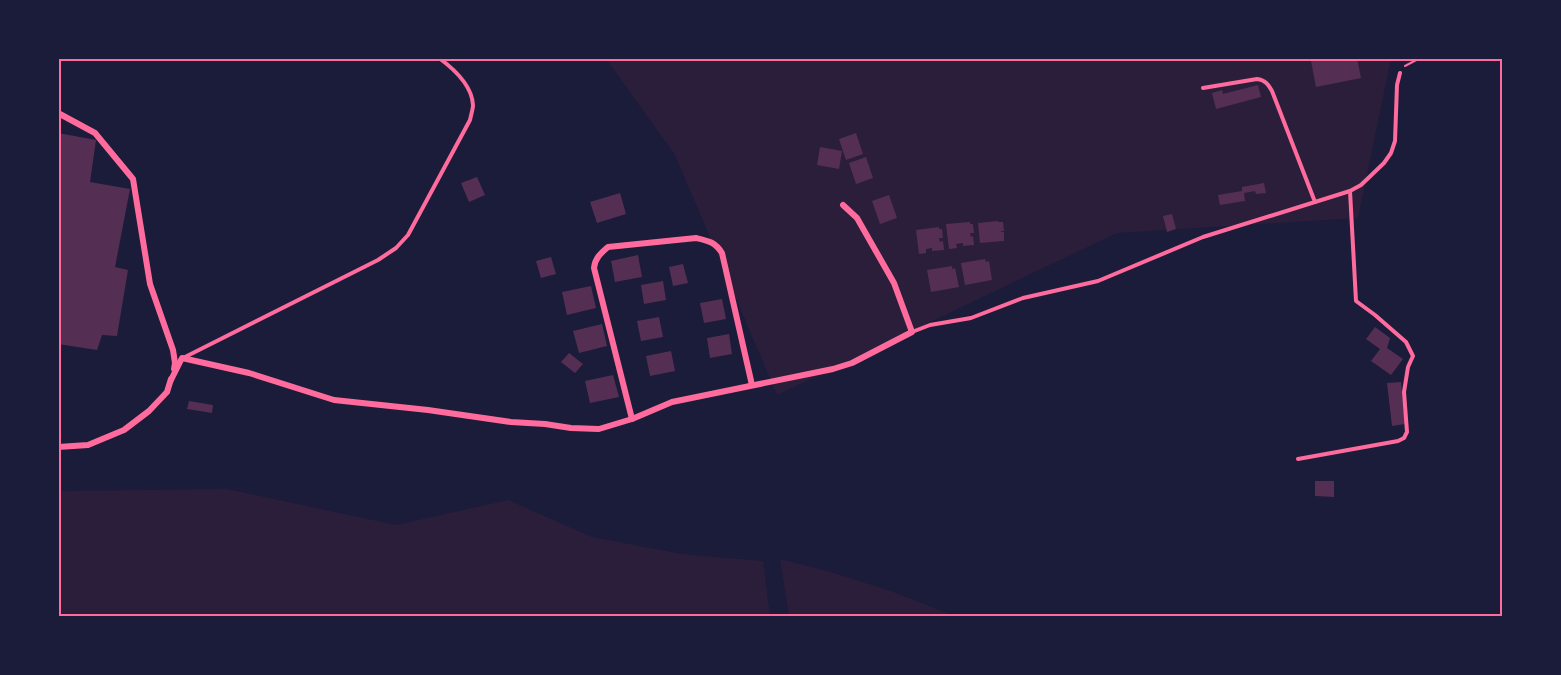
<svg xmlns="http://www.w3.org/2000/svg" width="1561" height="675" viewBox="0 0 1561 675" font-family="'Roboto Serif',serif">
<rect width="100%" height="100%" fill="#1b1b3a"/>
<g fill="#2a1e3b">
<path d="M606,59H1391L1358,218L1117,233L777,395L675,155Z"/>
<path d="M227,489L396,525L508,500L592,537L682,554L763,561L770,616H59V491Z"/>
<path d="M780,559L831,572L891,591L954,616H789Z"/>
</g>
<g fill="#542f53">
<path d="M1323,58H1357L1361,78L1316,87L1311,61Z"/>
<path d="M1258,85L1261,97L1216,109L1212,93L1222,90L1223,94Z"/>
<path d="M58,133L96,140L90,182L130,189L115,267L128,270L117,336L102,335L97,350L58,344Z"/>
<path d="M856,133L863,154L846,160L839,139Z"/>
<path d="M820,147L842,151L839,169L817,165Z"/>
<path d="M866,157L873,178L856,184L849,163Z"/>
<path d="M477,177L485,195L469,202L461,183Z"/>
<path d="M1264,183L1266,193L1256,194L1255,191L1244,193L1245,201L1220,205L1218,195L1242,191V187Z"/>
<path d="M620,193L626,214L597,223L590,202Z"/>
<path d="M889,195L897,218L880,224L872,201Z"/>
<path d="M1172,214L1176,229L1167,232L1163,216Z"/>
<path d="M998,221V222H1003L1004,231H1001V232H1004V241L980,243L978,223Z"/>
<path d="M970,222V224H973L974,233H970L971,237L973,236L974,245L963,246V243L956,244L957,248L949,249L946,224Z"/>
<path d="M939,227V229H942L943,238H939L940,242L943,241L944,250L932,251V248L926,249V253L919,254L916,230Z"/>
<path d="M638,255L642,277L615,282L611,261Z"/>
<path d="M551,257L556,274L541,278L536,261Z"/>
<path d="M985,259L986,262L989,261L992,280L965,285L961,263Z"/>
<path d="M683,264L688,283L673,286L669,267Z"/>
<path d="M952,266V269L955,268L959,287L931,292L927,270Z"/>
<path d="M663,281L666,300L644,304L641,285Z"/>
<path d="M591,286L596,308L567,315L562,292Z"/>
<path d="M722,299L726,319L704,323L700,303Z"/>
<path d="M659,317L663,337L641,341L637,321Z"/>
<path d="M602,324L607,346L579,353L573,331Z"/>
<path d="M1375,327L1390,338L1387,348L1403,359L1391,375L1371,361L1380,349L1366,339Z"/>
<path d="M729,334L732,354L710,358L707,338Z"/>
<path d="M671,351L675,371L650,376L646,356Z"/>
<path d="M569,353L583,364L575,373L561,362Z"/>
<path d="M613,375L619,397L590,403L585,381Z"/>
<path d="M1401,382L1405,424L1392,426L1387,383Z"/>
<path d="M189,401L213,405L212,413L187,409Z"/>
<path d="M1315,481H1334V497L1315,496Z"/>
</g>
<g fill="none" stroke-linecap="round" stroke-linejoin="round">
<path stroke="#ff6b9d" stroke-width="2" d="M1405,66L1420,58"/>
<g stroke="#ff6b9d" stroke-width="4">
<path d="M1203,88L1257,79C1265,80 1268,84 1272,91L1315,202"/>
<path d="M912,332L930,325L971,318L1023,298L1098,281L1203,237L1350,191L1361,185L1384,163L1391,153L1395,141L1397,85L1400,73"/>
<path d="M183,358L378,260L396,248L408,235L470,120C471,115 473,109 473,105C472,85 454,69 439,58"/>
<path d="M1298,459L1398,441L1404,438L1407,432L1404,392L1408,367L1413,356L1406,342L1375,315L1356,301L1350,191"/>
</g>
<g stroke="#ff6b9d" stroke-width="6">
<path d="M58,113L95,133L133,179L150,284L173,350L175,363L174,369"/>
<path d="M171,380L182,358L249,373L334,400L428,410L511,422L545,424L571,428L599,429L632,419L672,402L833,369L852,363L912,332L894,283L857,218L843,205"/>
<path d="M632,419L594,268C595,258 601,253 608,247L696,238C709,241 715,242 722,253L752,385"/>
<path d="M58,447L88,445L124,430L149,411L167,392L171,379"/>
</g>
</g>
<rect width="1561" height="675" fill="none" stroke="#1b1b3a" stroke-width="120"/>
<rect x="60" y="60" width="1441" height="555" fill="none" stroke="#ff6b9d" stroke-width="2"/>
</svg>
